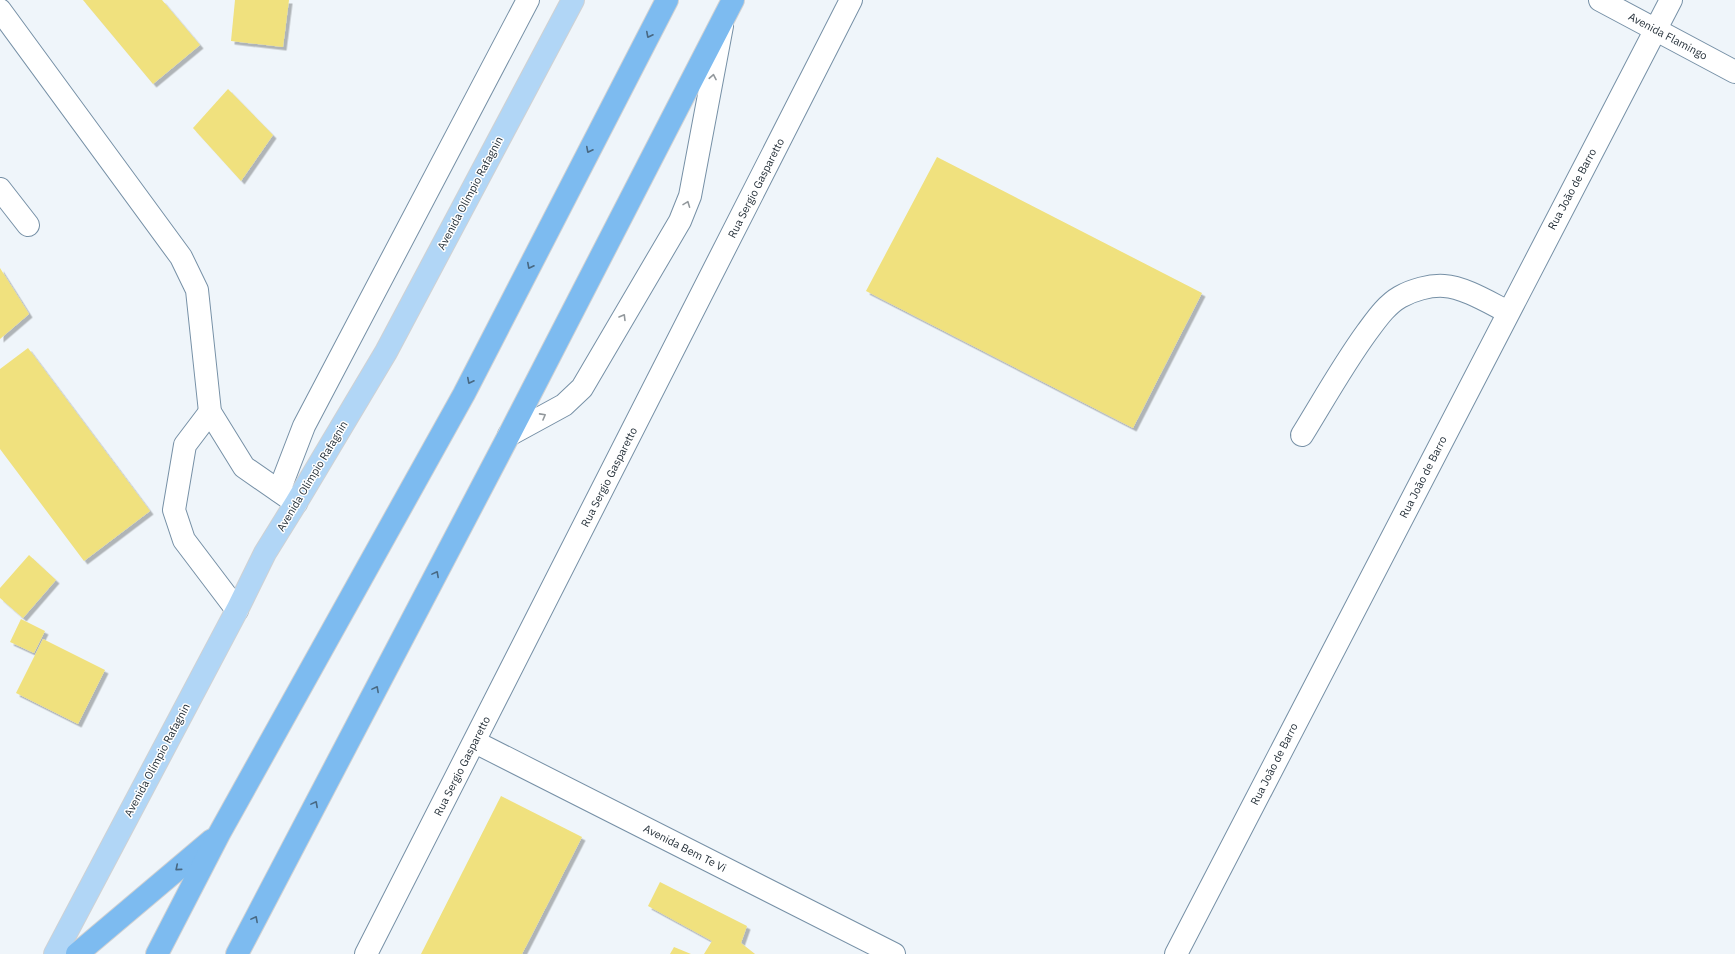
<svg xmlns="http://www.w3.org/2000/svg" width="1735" height="954" viewBox="0 0 1735 954" font-family="'IBM Plex Sans',sans-serif">
<defs>
<filter id="shadow"><feDropShadow dx="3.5" dy="3.5" stdDeviation="0" flood-color="#0004"/></filter>
</defs>
<rect width="100%" height="100%" fill="#eff5fa"/>
<g fill="#f0e17e" filter="url(#shadow)">
<path d="M83,0H162L200,45L153,84Z"/>
<path d="M235,0H289L283,47L231,41Z"/>
<path d="M228,89L273,135L241,181L193,128Z"/>
<path d="M937,157L1202,293L1133,428L866,291Z"/>
<path d="M0,268L29,314L0,339Z"/>
<path d="M28,348L150,511L84,561L0,449V369Z"/>
<path d="M29,555L56,580L23,618L0,598V588Z"/>
<path d="M21,619L45,631L34,653L10,642Z"/>
<path d="M43,639L105,670L78,724L16,693Z"/>
<path d="M501,796L582,837L522,954H421Z"/>
<path d="M660,882L747,926L741,943L755,954H704L712,941L648,906Z"/>
<path d="M674,947L691,954H670Z"/>
</g>
<g fill="none" stroke-linecap="round" stroke-linejoin="round">
<defs>
<g id="minor">
<path d="M1600,0L1735,72"/>
<path d="M0,10L181,257L197,290L210,412L244,467L296,503"/>
<path d="M0,189L28,225"/>
<path d="M210,412L185,445L174,510L184,540L237,610"/>
<path d="M509,435L564,405L582,388L680,221L690,196L722,26"/>
<path d="M1302,435C1323,401 1343,365 1367,332C1376,320 1386,305 1400,297C1412,290 1430,285 1444,286C1464,287 1490,303 1508,312"/>
<path d="M279,491L304,426L528,0"/>
<path d="M475,742L894,954"/>
<path d="M366,954L851,0"/>
<path d="M1176,954L1671,0"/>
</g>
<path id="major" d="M55,954L237,610L265,553L296,503L386,352L573,0"/>
<g id="highway">
<path d="M77,954L212,840"/>
<path d="M157,954L219,834L464,394L667,0"/>
<path d="M237,954L509,435L733,0"/>
</g>
</defs>
<use href="#minor" stroke="#7690a6" stroke-width="24"/>
<use href="#major" stroke="#cfd1d3" stroke-width="24"/>
<use href="#highway" stroke="#cfd1d3" stroke-width="24"/>
<use href="#minor" stroke="#fff" stroke-width="22"/>
<use href="#major" stroke="#b1d6f6" stroke-width="22"/>
<use href="#highway" stroke="#7dbbf0" stroke-width="22"/>
</g>
<defs><path id="oneway-chevron" d="M-2-3.5L2.5 0L-2 3.5" fill="none" stroke-width="1.6" stroke-linecap="round" stroke-linejoin="round"/></defs>
<g stroke="#486882">
<use href="#oneway-chevron" transform="translate(649 35) rotate(117)"/>
<use href="#oneway-chevron" transform="translate(589 150) rotate(117)"/>
<use href="#oneway-chevron" transform="translate(530 266) rotate(117)"/>
<use href="#oneway-chevron" transform="translate(470 381) rotate(117)"/>
<use href="#oneway-chevron" transform="translate(436 574) rotate(-62)"/>
<use href="#oneway-chevron" transform="translate(376 689) rotate(-62)"/>
<use href="#oneway-chevron" transform="translate(315 804) rotate(-62)"/>
<use href="#oneway-chevron" transform="translate(178 868) rotate(140)"/>
<use href="#oneway-chevron" transform="translate(255 919) rotate(-62)"/>
</g>
<g stroke="#92989c">
<use href="#oneway-chevron" transform="translate(713 77) rotate(-79)"/>
<use href="#oneway-chevron" transform="translate(687 204) rotate(-69)"/>
<use href="#oneway-chevron" transform="translate(623 317) rotate(-59)"/>
<use href="#oneway-chevron" transform="translate(543 416) rotate(-29)"/>
</g>
<g text-anchor="middle" dominant-baseline="central" stroke-width="3" stroke-linejoin="round" paint-order="stroke">
<g font-size="11" fill="#253039" stroke="#fff">
<text transform="translate(1668 36) rotate(28)">Avenida Flamingo</text>
<text transform="translate(756 188) rotate(-63)">Rua Sergio Gasparetto</text>
<text transform="translate(1572 189) rotate(-62)">Rua João de Barro</text>
<text transform="translate(470 193) rotate(-62)">Avenida Olímpio Rafagnin</text>
<text transform="translate(312 476) rotate(-59)">Avenida Olímpio Rafagnin</text>
<text transform="translate(609 477) rotate(-63)">Rua Sergio Gasparetto</text>
<text transform="translate(1423 477) rotate(-63)">Rua João de Barro</text>
<text transform="translate(157 760) rotate(-62)">Avenida Olímpio Rafagnin</text>
<text transform="translate(1274 764) rotate(-63)">Rua João de Barro</text>
<text transform="translate(462 766) rotate(-63)">Rua Sergio Gasparetto</text>
<text transform="translate(685 848) rotate(27)">Avenida Bem Te Vi</text>
</g>
</g>
</svg>
